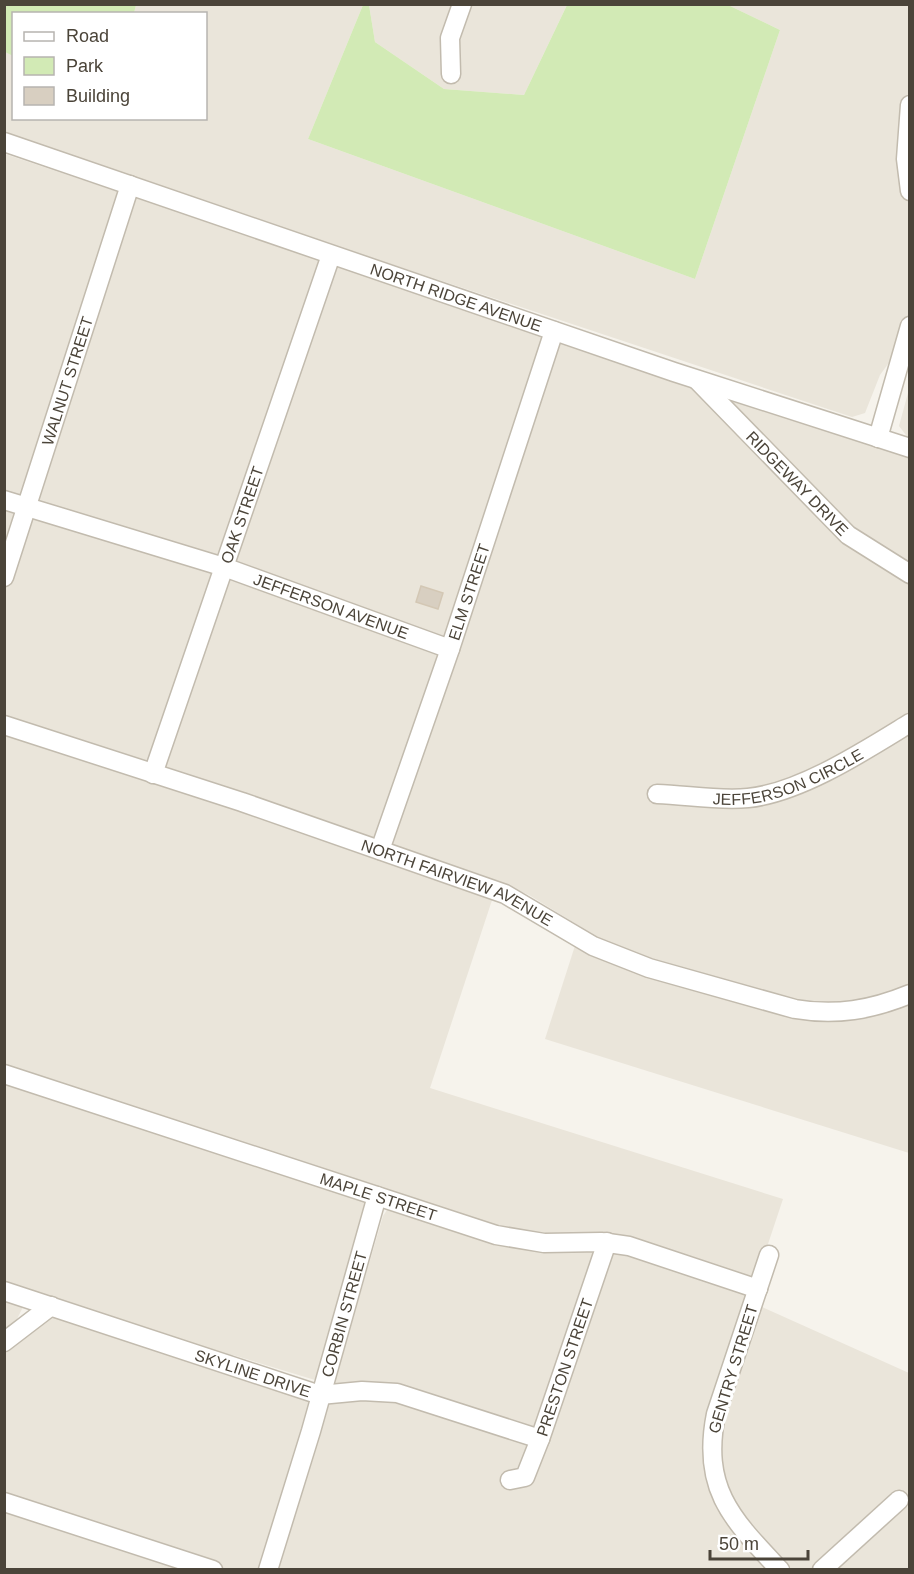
<svg xmlns="http://www.w3.org/2000/svg" width="914" height="1574" viewBox="0 0 914 1574" font-family="Helvetica,sans-serif">
<rect width="100%" height="100%" fill="#f6f3ec"/>
<g fill="#eae5da">
<path d="M136,5H363L308,139L695,279L780,30L728,5H909V439L899,426L908,393L909,358L896,353L880,375L865,413L852,417L5,136V52L13,56L14,118H206V14L134,13Z"/>
<path d="M369,5H567L524,95L444,89L375,42Z"/>
<path d="M5,154L651,371L662,378L909,456V1153L545,1039L581,927L529,895L498,882L430,1088L783,1199L760,1268L755,1275L750,1276L691,1256L685,1272L741,1290L747,1296L720,1429L762,1307L909,1373V1569H276L309,1469L383,1216L387,1210L392,1209L375,1188L319,1377L315,1380L233,1355L228,1369L313,1398L262,1569H227L5,1496V1350L44,1322L46,1295L4,1282Z"/>
<path d="M5,1297L23,1307L17,1319L5,1330Z"/>
<path d="M5,1510L191,1569H5Z"/>
</g>
<g fill="#d2eab5">
<path d="M5,4H136V5L134,13L14,14L13,56L5,52Z"/>
<path d="M363,5H369L375,42L444,89L524,95L567,5H728L780,30L695,279L308,139Z"/>
</g>
<path fill="#d8cfc1" stroke="#d3c7b4" stroke-width="1.5" d="M421,586L443,593L438,609L416,602Z"/>
<g fill="none" stroke-linecap="round" stroke-linejoin="round">
<defs>
<g id="minor">
<path d="M451,74L450,38L462,4"/>
<path d="M910,105L906,159L910,191"/>
<path id="s1" d="M4,142L674,372L910,448"/>
<path id="s2" d="M697,380L848,535L910,574"/>
<path d="M878,438L910,326"/>
<path id="s3" d="M4,500L224,567L450,649"/>
<path id="s4" d="M4,577L130,185"/>
<path id="s5" d="M4,725L242,802L505,894L593,946L649,968L795,1009C836,1016 871,1010 910,994"/>
<path id="s6" d="M153,774L331,255"/>
<path id="s7" d="M657,794C687,795 718,801 748,798C800,793 866,750 910,723"/>
<path id="s8" d="M380,850L450,649L554,331"/>
<path id="s9" d="M4,1074L496,1235L544,1243L601,1242L629,1246L758,1289"/>
<path d="M769,1255L716,1414C701,1489 732,1519 780,1570"/>
<path id="s10" d="M4,1291L320,1395L362,1391L397,1393L540,1439"/>
<path d="M4,1342L51,1306"/>
<path id="s11" d="M510,1480L525,1477L540,1439L607,1242"/>
<path d="M4,1502L213,1570"/>
<path id="s12" d="M268,1570L311,1431L377,1196"/>
<path d="M822,1570L899,1500"/>
</g>
</defs>
<use href="#minor" stroke="#c2bbae" stroke-width="21"/>
<use href="#minor" stroke="#fff" stroke-width="18"/>
</g>
<g text-anchor="middle" dominant-baseline="central" stroke-width="6" stroke-linejoin="round" paint-order="stroke">
<g font-size="16" fill="#4b4439" stroke="#fff">
<text stroke="none"><textPath href="#s1" startOffset="478">NORTH RIDGE AVENUE</textPath></text>
<text stroke="none"><textPath href="#s4" startOffset="206">WALNUT STREET</textPath></text>
<text stroke="none"><textPath href="#s2" startOffset="144">RIDGEWAY DRIVE</textPath></text>
<text stroke="none"><textPath href="#s6" startOffset="274">OAK STREET</textPath></text>
<text stroke="none"><textPath href="#s8" startOffset="273">ELM STREET</textPath></text>
<text stroke="none"><textPath href="#s3" startOffset="344">JEFFERSON AVENUE</textPath></text>
<text stroke="none"><textPath href="#s7" startOffset="135">JEFFERSON CIRCLE</textPath></text>
<text stroke="none"><textPath href="#s5" startOffset="480">NORTH FAIRVIEW AVENUE</textPath></text>
<text stroke="none"><textPath href="#s9" startOffset="394">MAPLE STREET</textPath></text>
<text stroke="none"><textPath href="#s12" startOffset="267">CORBIN STREET</textPath></text>
<text stroke="none"><textPath href="#s11" startOffset="132">PRESTON STREET</textPath></text>
<text transform="translate(733 1369) rotate(-73)">GENTRY STREET</text>
<text stroke="none"><textPath href="#s10" startOffset="262">SKYLINE DRIVE</textPath></text>
</g>
</g>
<rect width="914" height="1574" fill="none" stroke="#4b4439" stroke-width="12"/>
<rect x="12" y="12" width="195" height="108" fill="#ffffff" stroke="#b7b4b0" stroke-width="1.5"/>
<rect x="24" y="32" width="30" height="9" fill="#ffffff" stroke="#b7b4b0" stroke-width="1.5"/>
<text x="66" y="42" font-size="18" fill="#4b4439">Road</text>
<rect x="24" y="57" width="30" height="18" fill="#d2eab5" stroke="#b7b4b0" stroke-width="1.5"/>
<text x="66" y="72" font-size="18" fill="#4b4439">Park</text>
<rect x="24" y="87" width="30" height="18" fill="#d8cfc1" stroke="#b7b4b0" stroke-width="1.5"/>
<text x="66" y="102" font-size="18" fill="#4b4439">Building</text>
<path d="M710 1550v9h98v-9" fill="none" stroke="#4b4439" stroke-width="3"/>
<text x="719" y="1550" font-size="18" fill="#4b4439" stroke="#ffffff" stroke-width="4.5" paint-order="stroke">50 m</text>
</svg>
